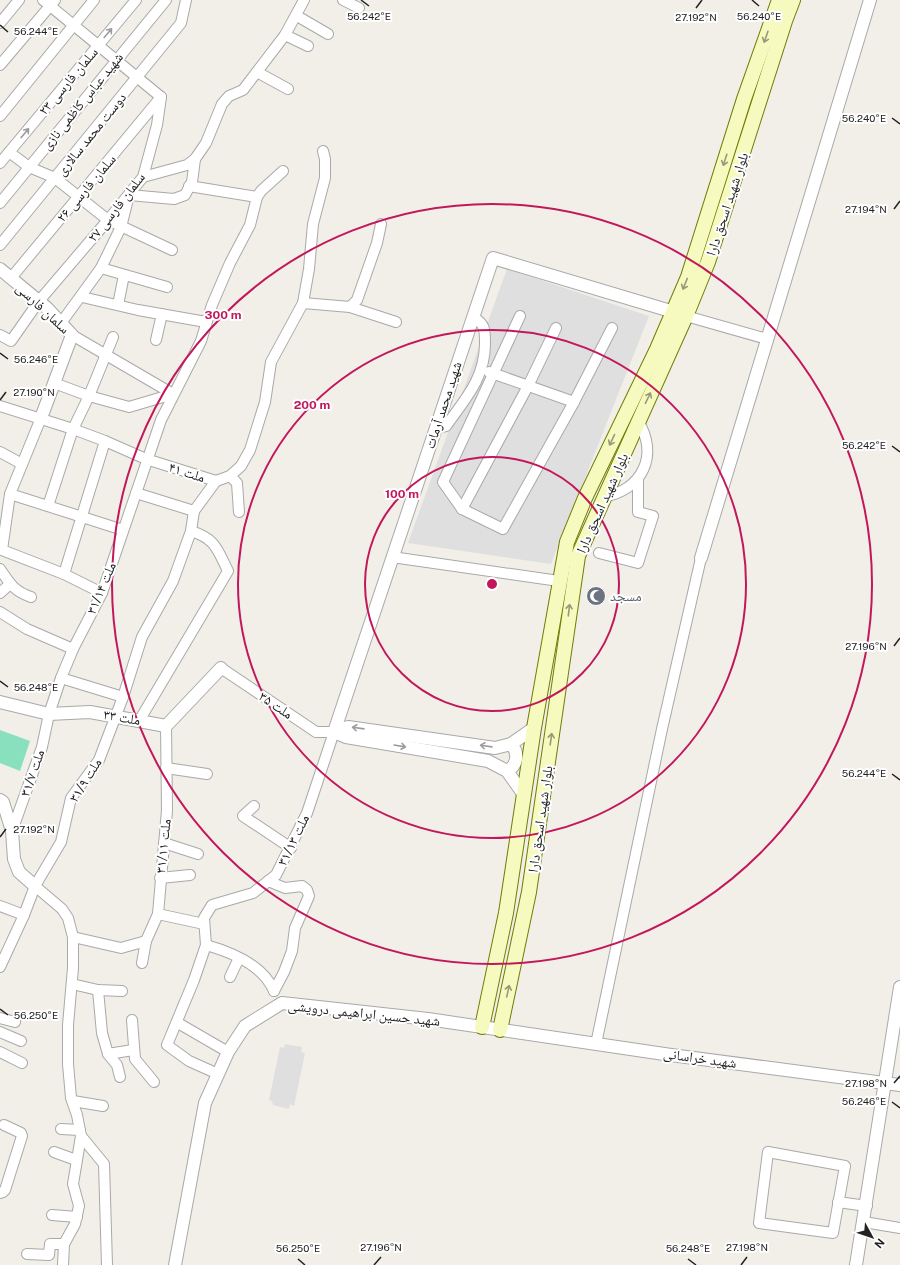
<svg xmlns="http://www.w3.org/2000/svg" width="900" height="1265" viewBox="0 0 900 1265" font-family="'Public Sans','Noto Naskh Arabic',sans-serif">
<rect width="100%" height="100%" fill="#f2efe9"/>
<g fill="#e0dfdf">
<path d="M507,269L649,316L551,564L408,543Z"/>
<path d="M285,1044L302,1047L301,1052L305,1053L294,1106L290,1104L289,1109L273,1105L272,1101L269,1100L280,1047L284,1048Z"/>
</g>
<path fill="#88e0be" d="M0,730L30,741L20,771L0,763Z"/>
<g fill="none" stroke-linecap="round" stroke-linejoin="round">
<defs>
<g id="minor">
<path d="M43,0L161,97"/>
<path d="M343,0L359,8"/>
<path d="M297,16L328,34"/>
<path d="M0,23L19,0"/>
<path d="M285,35L308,46"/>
<path d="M0,65L55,0"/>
<path d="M257,72L288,89"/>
<path d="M0,116L94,0"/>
<path d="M9,152L29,167L55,178L108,220L172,250"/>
<path d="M0,163L136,0"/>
<path d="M143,177L187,165L195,159L206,143L222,104L229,96L243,90L285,35L304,0"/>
<path d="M189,186L257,197"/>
<path d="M0,203L166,0"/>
<path d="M0,245L181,23L186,0"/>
<path d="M101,268L167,287"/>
<path d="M11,278L161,97"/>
<path d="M82,297L138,310L206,322"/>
<path d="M303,303L350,307L357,300L377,243L381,224"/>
<path d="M118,305L124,275"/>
<path d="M350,307L396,322"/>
<path d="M520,316L443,482L462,509L503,529L574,402L612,328"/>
<path d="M686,316L767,339"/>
<path d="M61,323L101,268L121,227L129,195L174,199L185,195L192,182L195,159"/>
<path d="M0,335L11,341L39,301L108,220L143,177L157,125L161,97"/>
<path d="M72,335L173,394"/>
<path d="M156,340L162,314"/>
<path d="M489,372L574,402"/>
<path d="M54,383L89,396L129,407L173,394"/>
<path d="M0,406L73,429L105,441L146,459L216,481L194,511L191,531C216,539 217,549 228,571L139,721"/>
<path d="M41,418L10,494L2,550L64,574L105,441"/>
<path d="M436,428L446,426C466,398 485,378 485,343C485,329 485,324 473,317"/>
<path d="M0,452L22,464"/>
<path d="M230,476L237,483L239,512"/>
<path d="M216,481L230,476L241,466L250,450L265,402L271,362L303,303L309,269L313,224L325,178V159L323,151"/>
<path d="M136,493L194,511"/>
<path d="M10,494L123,530"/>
<path d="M603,497C643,490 659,455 638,421"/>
<path d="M48,506L73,429L89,396L113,337"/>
<path d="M462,509L528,386L556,328"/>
<path d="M599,553L638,563L653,516L638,512V478"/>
<path d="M392,557L559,581"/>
<path d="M0,569C10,584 14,591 31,597"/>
<path d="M64,574L102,593"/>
<path d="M0,593L10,584"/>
<path d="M0,612L27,629L73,649"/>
<path d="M61,678L123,697"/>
<path d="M166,768L207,774"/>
<path d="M254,806L243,816L291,848"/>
<path d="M12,831L42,747L49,714L61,678L73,649L102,593L161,420L201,341L212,305L230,263L250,225L257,197L261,191L283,171"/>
<path d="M164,843L198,854"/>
<path d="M160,878L190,875"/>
<path d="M268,881L285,888L302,886L307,890L309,896L295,928L292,951L284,972L274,991"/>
<path d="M35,886L62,909L68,918L73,937V968L68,1025V1064L71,1098L77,1115L81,1136L73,1184L79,1206L75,1224L64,1244L63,1265"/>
<path d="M0,906L24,915"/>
<path d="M158,914L204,924"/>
<path d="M73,937L121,948L146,941"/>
<path d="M206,945C231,952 263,965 274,991"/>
<path d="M142,963L146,941L158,914L167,810L166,726"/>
<path d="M0,967L24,915L35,886L61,842L71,798L99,760L123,697L142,637L173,581L191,531"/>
<path d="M230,977L239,958"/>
<path d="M72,984L98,990L122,991"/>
<path d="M98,990L102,1033L108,1054L117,1065L120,1077"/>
<path d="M0,1018L15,1022"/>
<path d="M132,1020L135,1059L154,1082"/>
<path d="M178,1023L228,1052"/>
<path d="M0,1032L21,1041"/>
<path d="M596,1044L662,729L701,558"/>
<path d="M0,1052L22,1063"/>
<path d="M108,1054L133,1050"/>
<path d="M218,1074L189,1061L167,1045L194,980L206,945L204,918L212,905L253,893L276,875L307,813L334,732H316L221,668"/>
<path d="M73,1101L103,1106"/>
<path d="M61,1129L80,1130"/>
<path d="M81,1136L104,1164L107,1265"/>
<path d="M54,1152L76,1160"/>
<path d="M768,1152L845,1166L833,1233L759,1223Z"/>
<path d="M0,1193L3,1192L5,1190L22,1136L21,1133L4,1125"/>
<path d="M838,1202L867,1206"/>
<path d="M52,1215L77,1217"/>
<path d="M864,1222L900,1228"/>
<path d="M27,1254L49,1255L50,1244H64"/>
</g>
<g id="tertiary">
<path d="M0,269L47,308L72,335L41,418"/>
<path d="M701,558L870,0"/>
<path d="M0,702L49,714L90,712L166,726L221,668"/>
<path d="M334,732L493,258L674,312"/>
<path d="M334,732L348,727L495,748L511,744L534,728"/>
<path d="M334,732L346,737L488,761L507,771L524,795"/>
<path d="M507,771C518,765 519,753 511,744"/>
<path d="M0,800L3,802L12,831L14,859L19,872L35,886"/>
<path d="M175,1265L205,1103L228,1052L245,1026L282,1003L428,1019L671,1055L900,1085"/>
<path d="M856,1265L900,987"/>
</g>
<g id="secondary">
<path d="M482,1027L506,913L534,728L567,542L585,498L657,349L688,277L744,99L779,0"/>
<path d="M500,1030L529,892L578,556L686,316L708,262L785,21L793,0"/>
</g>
</defs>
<use href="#minor" stroke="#a9a9a9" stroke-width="12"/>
<use href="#tertiary" stroke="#a9a9a9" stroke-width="14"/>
<use href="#secondary" stroke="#707d05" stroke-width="16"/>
<use href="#minor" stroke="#fff" stroke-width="10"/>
<use href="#tertiary" stroke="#fff" stroke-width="12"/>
<use href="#secondary" stroke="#f7fabf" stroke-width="14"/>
</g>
<defs><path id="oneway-shaft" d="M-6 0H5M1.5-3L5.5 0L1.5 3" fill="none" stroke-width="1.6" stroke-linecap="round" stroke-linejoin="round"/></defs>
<g stroke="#9c9c9c">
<use href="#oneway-shaft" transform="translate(108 33) rotate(-50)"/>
<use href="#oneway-shaft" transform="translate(25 133) rotate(-50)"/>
<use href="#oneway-shaft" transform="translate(358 728) rotate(-172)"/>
<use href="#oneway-shaft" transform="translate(400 746) rotate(10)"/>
<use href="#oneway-shaft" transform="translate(486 746) rotate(-172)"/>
</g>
<g stroke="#979978">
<use href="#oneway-shaft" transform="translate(766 37) rotate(109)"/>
<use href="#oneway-shaft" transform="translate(725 160) rotate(108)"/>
<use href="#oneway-shaft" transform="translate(685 284) rotate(112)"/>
<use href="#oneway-shaft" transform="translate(648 398) rotate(-64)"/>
<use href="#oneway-shaft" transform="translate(612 440) rotate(115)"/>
<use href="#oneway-shaft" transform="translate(569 610) rotate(-83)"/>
<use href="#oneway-shaft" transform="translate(551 739) rotate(-82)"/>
<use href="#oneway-shaft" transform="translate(508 991) rotate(-78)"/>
</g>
<path fill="none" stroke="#222" stroke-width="1.5" d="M361,0L369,6M752,0L759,6M696,8L702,0M0,25L8,32M892,118L900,124M894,209L900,201M0,353L8,359M0,400L6,392M892,446L900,452M894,646L900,638M0,681L8,687M892,774L900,780M0,837L6,829M0,1009L8,1015M894,1083L900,1076M892,1102L900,1108M298,1259L305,1265M688,1259L696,1265M374,1265L381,1257M741,1265L747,1257"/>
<g fill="none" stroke="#c2185b" stroke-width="2">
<circle cx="492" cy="584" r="127"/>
<circle cx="492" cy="584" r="254"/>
<circle cx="492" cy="584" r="380"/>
</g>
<defs>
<symbol id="mosque-disc" viewBox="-11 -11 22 22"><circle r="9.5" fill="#6b7280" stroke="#fff"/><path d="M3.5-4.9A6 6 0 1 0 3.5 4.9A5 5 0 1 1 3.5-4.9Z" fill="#fff"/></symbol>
</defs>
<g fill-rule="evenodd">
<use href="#mosque-disc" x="585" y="585" width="22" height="22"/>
</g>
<g text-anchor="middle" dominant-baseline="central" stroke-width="4" stroke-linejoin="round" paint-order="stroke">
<g font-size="14" fill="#222" stroke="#fff">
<text transform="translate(68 81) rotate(-50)">سلمان فارسی ۲۳</text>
<text transform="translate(82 101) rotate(-51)">شهید عباس کاظمی نازی</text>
<text transform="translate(91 134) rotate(-51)">دوست محمد سالاری</text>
<text transform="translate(86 188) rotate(-50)">سلمان فارسی ۲۶</text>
<text transform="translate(727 204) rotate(-72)">بلوار شهید اسحق دارا</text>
<text transform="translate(116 207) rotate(-52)">سلمان فارسی ۲۷</text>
<text transform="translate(43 308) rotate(43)">سلمان فارسی</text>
<text transform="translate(443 405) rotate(-72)">شهید محمد آرمات</text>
<text transform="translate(187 472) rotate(18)">ملت ۴۱</text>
<text transform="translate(602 503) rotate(-66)">بلوار شهید اسحق دارا</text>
<text transform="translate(101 588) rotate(-67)">ملت ۳۱/۱۴</text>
<text transform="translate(276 705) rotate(34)">ملت ۳۵</text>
<text transform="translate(122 717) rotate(10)">ملت ۳۳</text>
<text transform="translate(32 773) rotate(-71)">ملت ۳۱/۷</text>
<text transform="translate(85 780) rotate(-58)">ملت ۳۱/۹</text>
<text transform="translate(540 819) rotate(-82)">بلوار شهید اسحق دارا</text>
<text transform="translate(293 840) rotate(-64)">ملت ۳۱/۱۳</text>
<text transform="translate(163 846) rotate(-84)">ملت ۳۱/۱۱</text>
<text transform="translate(364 1013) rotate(6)">شهید حسین ابراهیمی درویشی</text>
<text transform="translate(700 1058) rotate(8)">شهید خراسانی</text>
</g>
<g font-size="14" fill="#5b616d" stroke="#fff" text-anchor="start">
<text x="610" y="596">مسجد</text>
</g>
</g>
<g font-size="10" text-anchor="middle" fill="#222" stroke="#fff" stroke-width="4" stroke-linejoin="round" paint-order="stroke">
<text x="369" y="20">56.242°E</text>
<text x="759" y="20">56.240°E</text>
<text x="696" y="21">27.192°N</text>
<text x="36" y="35">56.244°E</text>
<text x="864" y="122">56.240°E</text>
<text x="866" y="213">27.194°N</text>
<text x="36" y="363">56.246°E</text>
<text x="34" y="396">27.190°N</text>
<text x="864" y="449">56.242°E</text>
<text x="866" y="650">27.196°N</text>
<text x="36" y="691">56.248°E</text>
<text x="864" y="777">56.244°E</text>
<text x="34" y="833">27.192°N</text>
<text x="36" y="1019">56.250°E</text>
<text x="866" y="1087">27.198°N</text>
<text x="864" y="1105">56.246°E</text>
<text x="381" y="1251">27.196°N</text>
<text x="747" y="1251">27.198°N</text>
<text x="298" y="1252">56.250°E</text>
<text x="688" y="1252">56.248°E</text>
</g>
<circle cx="492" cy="584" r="6" fill="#c2185b" stroke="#fff" stroke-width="2"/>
<g font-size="12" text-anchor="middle" font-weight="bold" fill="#c2185b" stroke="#fff" stroke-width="4" stroke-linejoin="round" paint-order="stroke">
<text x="223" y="319">300 m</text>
<text x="312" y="409">200 m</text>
<text x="402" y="498">100 m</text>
</g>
<g transform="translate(872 1237) rotate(130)" stroke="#ffffff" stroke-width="3" paint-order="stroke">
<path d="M0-3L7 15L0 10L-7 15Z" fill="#222222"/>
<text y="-6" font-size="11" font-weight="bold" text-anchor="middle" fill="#222222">N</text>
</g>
</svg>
